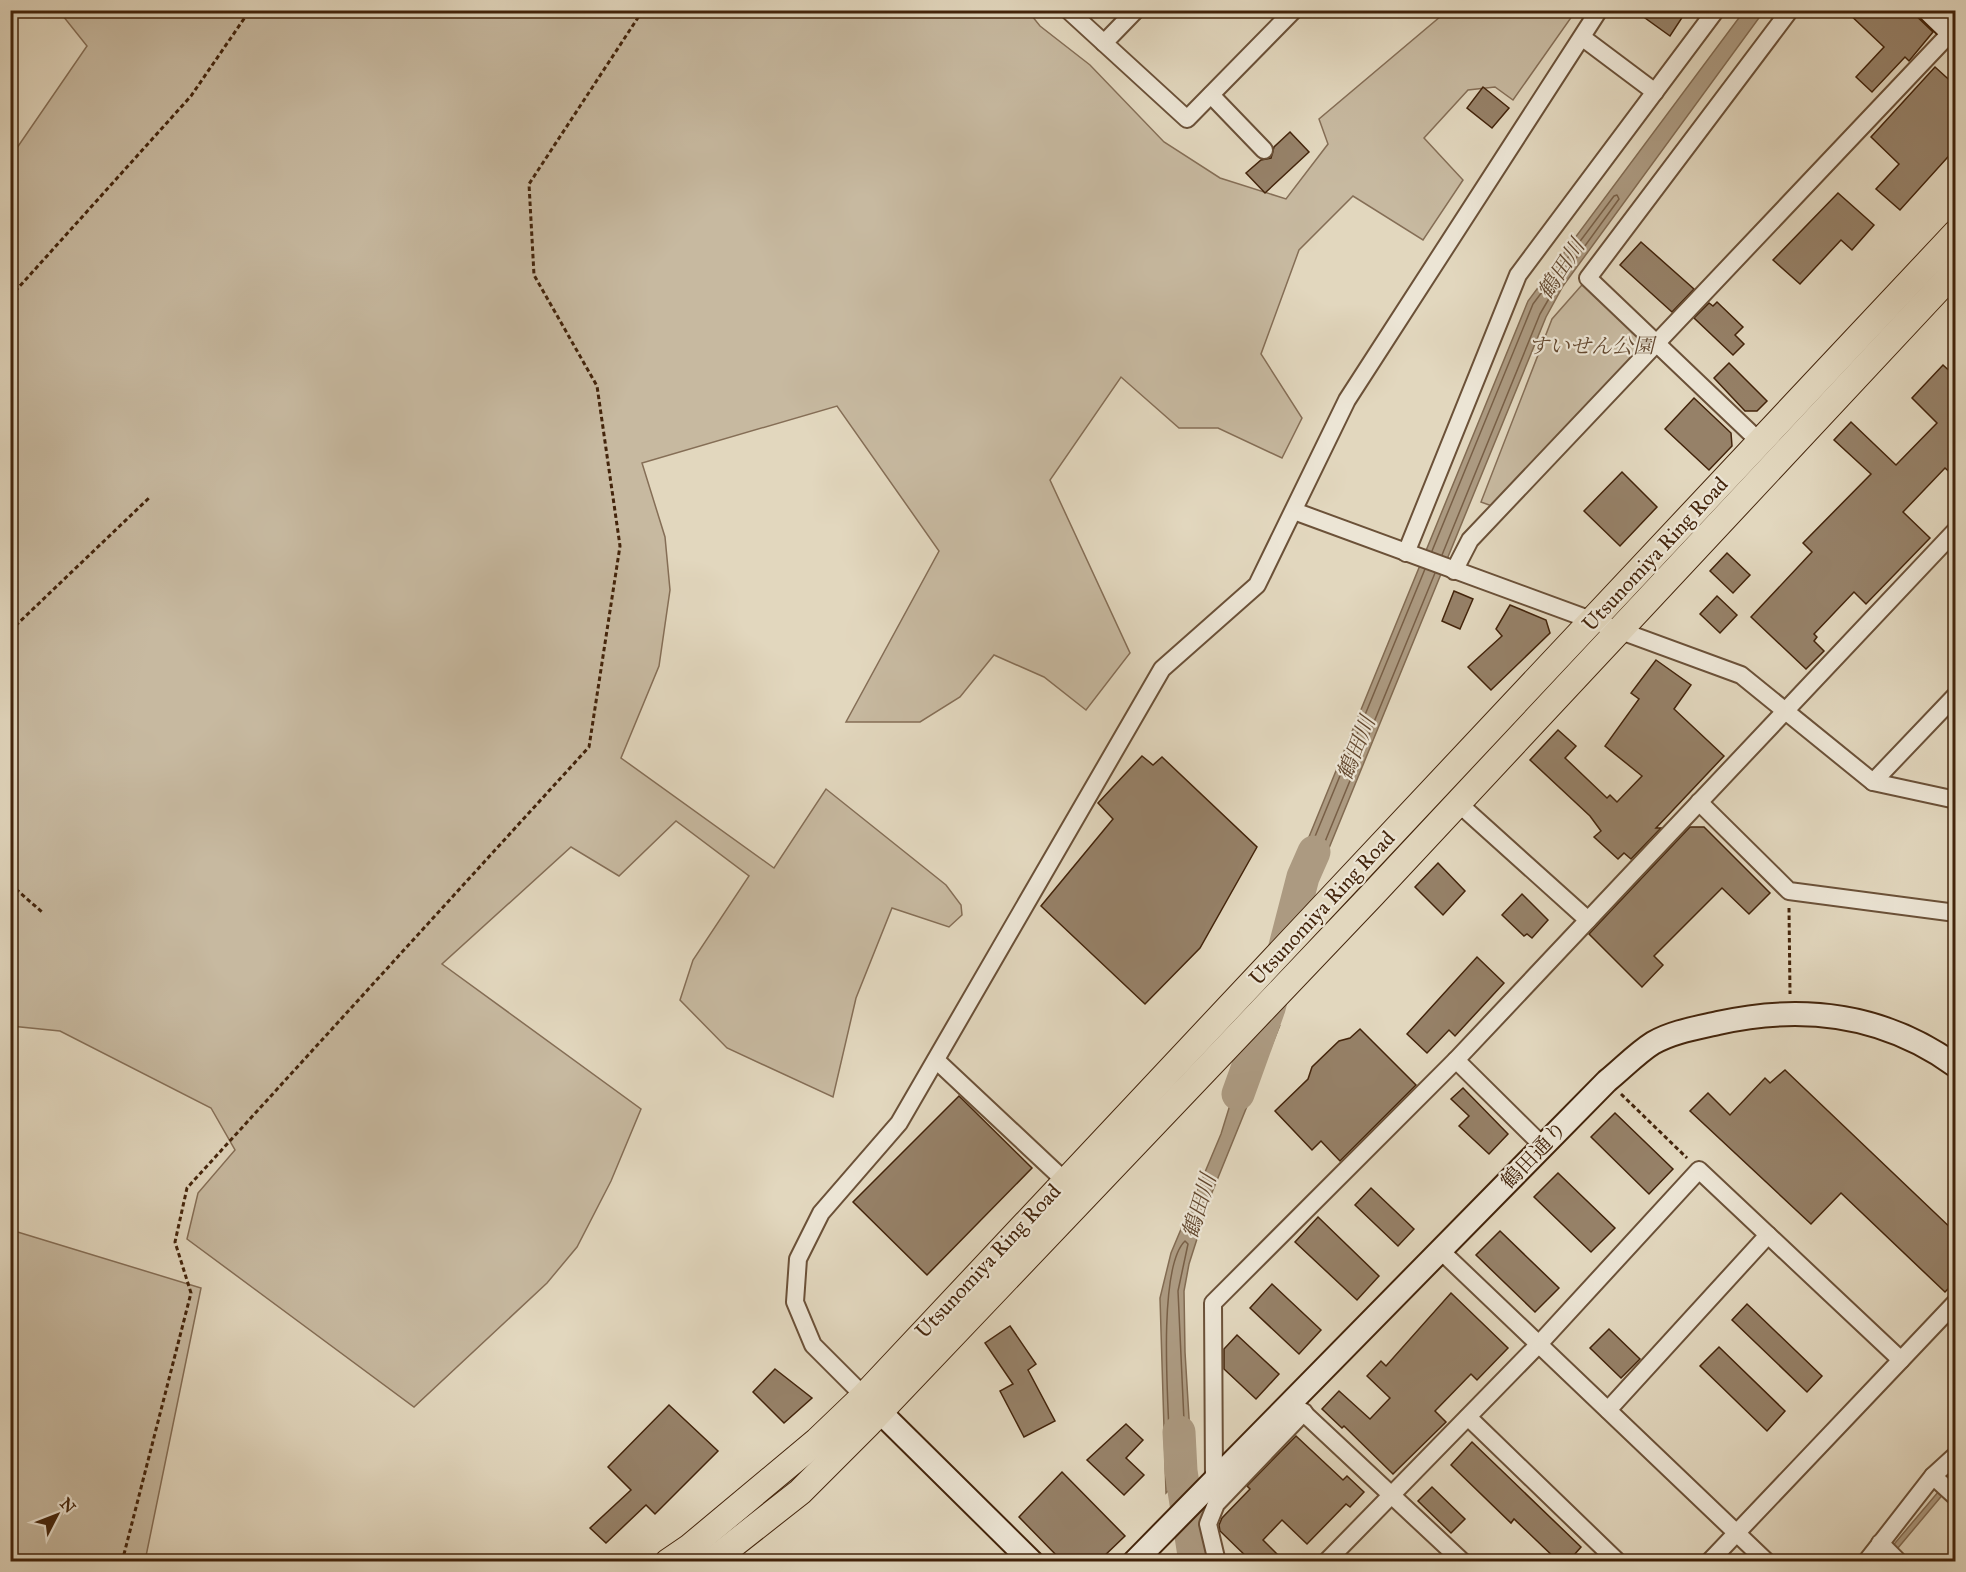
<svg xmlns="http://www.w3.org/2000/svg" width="1966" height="1572" viewBox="0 0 1966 1572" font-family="'IM FELL Great Primer','Noto Serif JP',serif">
<rect width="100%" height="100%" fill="#e2d7be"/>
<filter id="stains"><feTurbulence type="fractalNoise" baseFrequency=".00333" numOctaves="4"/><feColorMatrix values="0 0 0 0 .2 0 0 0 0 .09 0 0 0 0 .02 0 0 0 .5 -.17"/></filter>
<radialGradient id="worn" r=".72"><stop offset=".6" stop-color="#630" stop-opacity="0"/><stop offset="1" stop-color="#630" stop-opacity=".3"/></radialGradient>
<g fill="#c7b9a0" stroke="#856e56" stroke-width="1.5">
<path d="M1574,10L1575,12L1513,100L1495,87L1468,90L1424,138L1463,180L1423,240L1353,196L1299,250L1261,354L1302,418L1282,458L1218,428H1179L1121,377L1050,480L1130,653L1086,710L1044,677L994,655L960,697L920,722H846L939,551L837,406L642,463L665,537L670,590L659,666L621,758L774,868L826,789L946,885L961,905L962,915L949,927L892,908L856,998L833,1097L727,1048L680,1000L693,960L749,876L676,821L619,876L571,847L442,964L641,1109L611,1181L577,1247L547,1283L414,1407L187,1239L198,1193L235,1150L211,1108L60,1031L11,1026L10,158L87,46L59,11H1028L1040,26L1090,65L1164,142L1220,178L1286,199L1328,144L1319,119L1447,11Z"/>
<path d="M1588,278L1656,344L1500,509L1481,502L1552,319Z"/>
<path d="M11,1230L201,1288L145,1561L13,1562L11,1559Z"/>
</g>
<g fill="#ac9a81" stroke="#826b52" stroke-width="1.5">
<path d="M1744,11H1764L1563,286L1546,317L1318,875L1289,903L1302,854L1528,301Z"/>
<path d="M1280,1025L1211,1195L1189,1264L1184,1291L1185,1352L1192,1467L1166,1493L1160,1298L1171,1253L1221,1134L1243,1063Z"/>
<path d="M1955,1472V1480L1887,1561L1879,1562Z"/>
<path d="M1195,1541L1199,1561H1178L1177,1558Z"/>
</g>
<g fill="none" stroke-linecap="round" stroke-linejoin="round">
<g stroke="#785f46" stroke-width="1.5">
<path d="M1432,551L1533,304L1614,196L1617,195L1619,199L1558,283L1540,314L1442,555"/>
<path d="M1425,569L1307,856L1302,875L1304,878L1313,871L1435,573"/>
<path d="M1253,1061H1257L1258,1064L1244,1098L1241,1099L1239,1096L1248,1067Z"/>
<path d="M1185,1241L1188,1244L1178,1291L1186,1464L1174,1475L1171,1472C1170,1427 1155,1270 1185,1241Z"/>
</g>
<g stroke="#ac9a81" stroke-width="33">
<path d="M1238,1094L1269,1008L1303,877L1314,852"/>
<path d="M1179,1432L1181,1471L1195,1562"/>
</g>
</g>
<g fill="#968168" stroke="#43240b" stroke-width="1.5">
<path d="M1634,10H1687L1670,36Z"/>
<path d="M1845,10H1910L1933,32L1909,61L1905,57L1872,92L1856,77L1884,47Z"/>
<path d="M1935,67L1956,86V148L1900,210L1876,189L1899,164L1871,137Z"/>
<path d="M1483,87L1509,108L1492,128L1467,108Z"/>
<path d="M1290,132L1309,152L1265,193L1246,173L1261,160L1271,158L1274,147Z"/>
<path d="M1838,193L1874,225L1852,250L1841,240L1800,284L1773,260Z"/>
<path d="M1641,242L1694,289L1672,312L1620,265Z"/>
<path d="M1717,302L1743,327L1735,335L1744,344L1733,355L1694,318L1709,303L1713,306Z"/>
<path d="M1729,363L1767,401L1757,411H1745L1714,378Z"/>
<path d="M1943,365L1956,377V478L1945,468L1903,512L1930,538L1866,604L1854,592L1814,634L1817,637L1814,641L1824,651L1806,669L1751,617L1812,552L1803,543L1871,474L1834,440L1851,422L1896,465L1937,423L1912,398Z"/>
<path d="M1694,398L1731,433L1732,446L1709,470L1665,429Z"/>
<path d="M1622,472L1657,507L1620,546L1584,511Z"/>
<path d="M1727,553L1750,575L1733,593L1710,571Z"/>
<path d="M1454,591L1473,599L1460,629L1442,621Z"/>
<path d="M1717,596L1737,615L1720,633L1700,614Z"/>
<path d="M1510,605L1546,620L1550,633L1491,690L1468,667L1502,636L1496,629Z"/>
<path d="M1656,660L1691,685L1674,709L1724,756L1656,828H1661L1631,859L1624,853L1618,859L1594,837L1601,831L1590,816L1530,760L1558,730L1576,746L1565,758L1607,798L1610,795L1617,802L1642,776L1605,746L1639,699L1631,693Z"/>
<path d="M1142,756L1153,765L1162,757L1257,847L1200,948L1145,1004L1041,906L1113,819L1098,803Z"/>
<path d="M1690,827H1704L1770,893L1749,914L1722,888L1654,956L1663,965L1642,987L1589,934Z"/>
<path d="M1438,863L1465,891L1443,915L1415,887Z"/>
<path d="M1522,894L1548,920L1532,938L1527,934L1524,936L1502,915Z"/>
<path d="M1477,957L1504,983L1455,1036L1449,1030L1427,1053L1407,1034Z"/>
<path d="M1360,1029L1416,1085L1340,1161L1321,1141L1312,1150L1275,1111L1308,1079L1312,1067L1339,1041L1350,1038Z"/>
<path d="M1785,1070L1956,1233V1281L1945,1292L1841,1193L1811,1224L1690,1111L1708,1093L1730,1115L1765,1078L1770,1083Z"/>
<path d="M1463,1088L1508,1134L1489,1154L1459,1126L1469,1116L1451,1099Z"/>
<path d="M959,1096L1032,1168L927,1275L853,1202Z"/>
<path d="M1615,1113L1673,1169L1649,1194L1591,1137Z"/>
<path d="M1558,1173L1615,1228L1591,1252L1534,1197Z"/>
<path d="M1371,1188L1414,1229L1398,1246L1355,1205Z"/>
<path d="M1318,1217L1379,1276L1357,1300L1295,1242Z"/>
<path d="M1500,1231L1559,1288L1535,1312L1476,1255Z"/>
<path d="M1272,1284L1321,1330L1299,1354L1250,1308Z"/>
<path d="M1451,1293L1508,1348L1477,1380L1471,1374L1435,1411L1446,1422L1393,1474L1344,1426L1342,1428L1322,1409L1339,1391L1370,1419L1390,1398L1367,1376L1381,1361L1386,1366Z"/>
<path d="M1747,1304L1822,1376L1807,1392L1732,1320Z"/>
<path d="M1010,1326L1036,1364L1028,1370L1055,1421L1024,1437L1000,1391L1013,1384L985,1343Z"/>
<path d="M1609,1329L1640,1359L1621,1378L1590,1348Z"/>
<path d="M1237,1335L1279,1374L1256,1399L1224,1369V1349Z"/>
<path d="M1719,1347L1785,1411L1767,1431L1700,1366Z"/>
<path d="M775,1369L812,1398L784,1423L753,1392Z"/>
<path d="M669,1405L718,1451L655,1514L646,1505L606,1543L590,1528L631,1490L608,1467Z"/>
<path d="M1126,1424L1143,1440L1126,1458L1144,1475L1124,1495L1087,1460Z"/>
<path d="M1296,1436L1343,1480L1347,1476L1364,1492L1350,1507L1346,1504L1307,1544L1282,1520L1263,1540L1285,1562H1252L1220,1531L1219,1525L1222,1518L1250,1489L1247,1486Z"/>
<path d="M1472,1442L1581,1547L1568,1562H1559L1514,1519L1511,1523L1451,1465Z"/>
<path d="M1062,1472L1125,1536L1101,1559L1062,1561L1019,1517Z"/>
<path d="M1432,1487L1465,1519L1451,1533L1418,1501Z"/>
</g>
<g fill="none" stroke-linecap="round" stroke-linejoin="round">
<defs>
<g id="street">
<path d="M1068,10L1187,119L1294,10"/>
<path d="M1583,38L1655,92"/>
<path d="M1104,43L1136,10"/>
<path d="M1211,95L1264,150"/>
<path d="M1760,442L1588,278L1790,10"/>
<path d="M1294,511L1741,675L1873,782L1956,800"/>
<path d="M1406,553L1518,275L1716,10"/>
<path d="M1454,571L1470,540L1956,27"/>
<path d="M1873,782L1956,695"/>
<path d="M1699,802L1789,891L1956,913"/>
<path d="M1458,803L1588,920"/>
<path d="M936,1060L1064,1180"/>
<path d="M1456,1060L1543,1146"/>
<path d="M1441,1251L1767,1562"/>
<path d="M864,1396L813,1345L795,1302L798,1259L821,1213L899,1123L1162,669L1257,585L1347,400L1599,10"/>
<path d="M1292,1402L1463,1562"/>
<path d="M1608,1410L1768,1235"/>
<path d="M1468,1417L1618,1562"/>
<path d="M1933,1476L1956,1497"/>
<path d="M1214,1481L1213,1303L1456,1060L1956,530"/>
<path d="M1880,1543L1899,1562"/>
<path d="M1217,1562L1208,1524L1216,1504L1304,1412"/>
<path d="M1326,1562L1539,1344L1699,1170L1901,1360L1956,1302"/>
<path d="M1709,1562L1901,1360"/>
<path d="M1866,1562L1933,1476L1956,1455"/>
</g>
<g id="secondary">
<path d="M1929,10L1956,36"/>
<path d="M867,1399L1032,1562"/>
<path d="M1134,1562L1607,1081C1622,1069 1637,1053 1653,1043C1672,1032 1696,1028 1718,1023C1803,1004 1884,1014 1956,1066"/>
</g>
<g id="primary">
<path d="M668,1562L690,1547L817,1441L864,1396L1956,233"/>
<path d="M711,1562L800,1492L868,1424L1372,895L1956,270"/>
</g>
</defs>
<use href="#street" stroke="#6b5138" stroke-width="20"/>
<use href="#secondary" stroke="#43240b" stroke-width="26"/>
<use href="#primary" stroke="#43240b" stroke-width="28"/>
<g stroke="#43240b" stroke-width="3" stroke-dasharray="4.5 3" stroke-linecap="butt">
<path d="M10,297L191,96L250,10"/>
<path d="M10,631L150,497"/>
<path d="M10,884L42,912"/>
<path d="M1789,908L1790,994"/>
<path d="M1621,1094L1687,1158"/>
<path d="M122,1562L191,1293L175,1242L187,1188L589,747L620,546L597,386L534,275L529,184L643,10"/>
</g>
<use href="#street" stroke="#ece5d5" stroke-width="16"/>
<use href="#secondary" stroke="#ece5d5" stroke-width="22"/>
<use href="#primary" stroke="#e2d7be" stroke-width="26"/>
</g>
<g text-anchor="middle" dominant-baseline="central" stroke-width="4.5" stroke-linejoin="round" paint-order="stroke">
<g font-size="21" font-style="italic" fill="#644930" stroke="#ece5d5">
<text x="1591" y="346">すいせん公園</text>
</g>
<g font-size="21" fill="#43240b" stroke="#ece5d5">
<text transform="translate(1655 554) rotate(-47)">Utsunomiya Ring Road</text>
<text transform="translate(1322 908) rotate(-47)">Utsunomiya Ring Road</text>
<text transform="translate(1534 1155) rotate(-46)">鶴田通り</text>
<text transform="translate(988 1261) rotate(-47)">Utsunomiya Ring Road</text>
</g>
<g font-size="22" font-style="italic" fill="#62472e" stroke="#ece5d5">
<text transform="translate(1561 269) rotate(-57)">鶴田川</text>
<text transform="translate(1356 748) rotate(-68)">鶴田川</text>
<text transform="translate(1199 1206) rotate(-73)">鶴田川</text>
</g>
</g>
<rect width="1966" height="1572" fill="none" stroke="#e2d7be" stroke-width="36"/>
<rect x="12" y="12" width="1942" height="1548" fill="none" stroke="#43240b" stroke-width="3"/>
<rect x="18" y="18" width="1930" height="1536" fill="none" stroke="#43240b" stroke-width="1.5"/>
<g transform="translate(57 1515) rotate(48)" stroke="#ece5d5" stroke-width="4.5" paint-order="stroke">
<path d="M0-4.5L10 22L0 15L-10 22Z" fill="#43240b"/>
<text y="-9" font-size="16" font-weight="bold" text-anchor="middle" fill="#43240b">N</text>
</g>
<rect width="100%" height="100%" filter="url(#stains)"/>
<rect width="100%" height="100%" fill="url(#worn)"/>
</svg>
